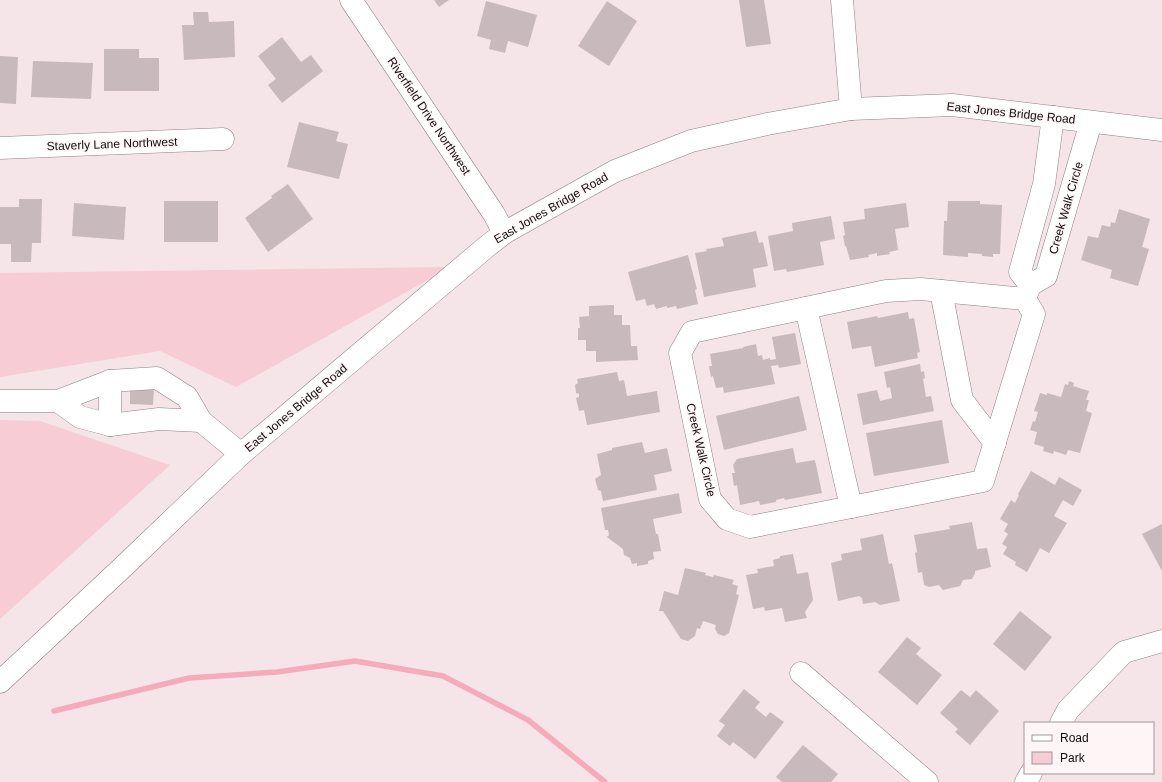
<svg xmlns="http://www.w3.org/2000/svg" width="1162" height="782" viewBox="0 0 1162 782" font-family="Helvetica,sans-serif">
<rect width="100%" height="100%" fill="#f5e5e8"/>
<g fill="#f7ccd5">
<path d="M451,267L236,387L160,351L0,377V273Z"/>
<path d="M0,420L40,421L170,465L0,619Z"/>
</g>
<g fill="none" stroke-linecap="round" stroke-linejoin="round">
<path stroke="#f6abbb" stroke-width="5.5" d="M54,711L189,678L277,672L355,661L443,676L528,720L605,782"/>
</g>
<g fill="#c8b9bc">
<path d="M434,0H449L439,7Z"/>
<path d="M739,0H764L771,44L746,47Z"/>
<path d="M486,1L537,15L528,47L508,41L505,53L489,49L491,40L477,36Z"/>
<path d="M607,1L637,21L609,66L578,46Z"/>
<path d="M193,12H208L209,22L234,21L235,57L184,60L182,25H194Z"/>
<path d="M282,37L301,62L311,55L323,71L282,103L268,85L276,79L258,56Z"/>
<path d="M104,49H139V58H159V91H104Z"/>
<path d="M0,56L18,57L16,104L0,103Z"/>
<path d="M33,61L93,63L91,99L31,97Z"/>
<path d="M299,122L339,132L336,141L348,144L339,179L287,167Z"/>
<path d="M288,184L313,219L268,252L245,218L272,198L271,196Z"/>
<path d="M19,199H42L41,243H32L31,262H11V244H0V207H19Z"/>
<rect x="164" y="201" width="54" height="41"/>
<path d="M948,201H980V204L1002,205L1000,254H993V257L982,256V254L968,253V257L943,255L944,221H947Z"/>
<path d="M74,203L126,207L124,240L72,236Z"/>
<path d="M906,203L909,227L895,229L898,250L889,252L890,254L877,256V253L868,255L869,257L850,260L846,246H845L843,236L845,235L843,222L865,219L864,209Z"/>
<path d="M1119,209L1150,219L1142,247L1149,249L1138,286L1110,278L1112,270L1081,260L1088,236L1098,238L1102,225L1110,227L1111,222L1115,223Z"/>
<path d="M831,216L835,239L820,242L824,265L787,272L786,269L774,271L768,236L793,231L792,223Z"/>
<path d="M756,231L759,243L763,242L768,266L753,269L756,287L704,297L695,253L707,251L706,249L724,246L722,238Z"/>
<path d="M688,255L697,289L695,290L698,304L677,309L676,306L667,308V306L656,309L654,304L647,306L645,299L636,301L628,272Z"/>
<path d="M614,305V315H622V325H630L631,346H637L638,360L596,362V351H586V340H578V328H580L579,317L589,316V306Z"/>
<path d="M908,312L909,319L914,318L920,352L917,353L918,358L875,367L871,346L852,349L847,322L877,316L878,318Z"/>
<path d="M795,333L801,364L779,368L778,365L771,366L775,384L724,393L723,387L716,388L713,376L711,377L709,366H712L710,354L743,348V347L756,344L758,356L762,355L763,360L770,358V360L776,359L772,337Z"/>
<path d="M920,364L921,372L924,371L925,378L923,379L926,397L931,396L934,411L863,425L857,394L877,390L880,401L892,398L890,387L887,388L884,372Z"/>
<path d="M617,372L619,381L624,380L627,396L657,391L660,412L587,425L584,410L579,411L576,398L579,397V394L576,393L575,385L578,383L577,379Z"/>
<path d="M1069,381L1074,383L1073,386L1089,391L1086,400H1089L1086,411L1092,413L1080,453L1068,450L1066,455L1054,451L1053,454L1043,451L1044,447L1034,444L1037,432L1030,430L1033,421L1035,422L1038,412L1034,411L1040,393L1047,395V393L1061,397L1065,384L1068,385Z"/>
<path d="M130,387H154L153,405L130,404Z"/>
<path d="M799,396L807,430L724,450L716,416Z"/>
<path d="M942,420L949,463L874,476L866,433Z"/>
<path d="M642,442L645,453L667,448L672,471L654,475L657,490L603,501L601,491L598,490L595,479L601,475L597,454L612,450V448Z"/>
<path d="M793,448L796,463L815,460L822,493L785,500L784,498L776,500V502L760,505L759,501L740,505L737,485L734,486L732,473H735L733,465L737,459Z"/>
<path d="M1031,471L1055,485L1059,477L1082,490L1073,506L1063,500L1054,516L1067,523L1049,553L1040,548L1027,572L1015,565L1016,562L1003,554L1007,547L1002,544L1008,534L1004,531L1008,524L1000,519L1011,500L1015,503L1019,495L1018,494Z"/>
<path d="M679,493L682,513L653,519L656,534H658L661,551L653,552L654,559L648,561V564L637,566V563L632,564L630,558L624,555L623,549L607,537L609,535L608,530H605L601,508Z"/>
<path d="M972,522L977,549L987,548L991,567L975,571V573L972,579L963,580L960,586L943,590L939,585L929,587L924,585L922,572L918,573L915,553L917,552L914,535L950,529L949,526Z"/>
<path d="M1162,524V571L1142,534Z"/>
<path d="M883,534L889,564L892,563L900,601L880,605L875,602L863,604L862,598L859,596L838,601L831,563L842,560L841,554L862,550L860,539Z"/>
<path d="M793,554L797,574L808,572L813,600L805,612L807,618L785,622L782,608L765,611L764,607L753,609L746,575L758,573L757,569L774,566L773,560L780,558V556Z"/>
<path d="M685,568L706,573L705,575L713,577L714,575L734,580L732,584L738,586L736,594L739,595L729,633L724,636L718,634L715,629L716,625L703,621L700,629L697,628L695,636L688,641L681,639L663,611H659L664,591L678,595Z"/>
<path d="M1020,611L1052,637L1025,671L993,644Z"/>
<path d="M907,637L921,648L916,654L942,675L917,705L878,672Z"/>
<path d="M744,689L760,702L755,708L766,717L770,712L784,722L755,759L733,742L730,746L717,736L725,725L719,721Z"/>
<path d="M961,690L970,697L976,690L999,711L970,745L955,732L958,729L940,713Z"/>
<path d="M803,745L838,774L831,782H782L776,777Z"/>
</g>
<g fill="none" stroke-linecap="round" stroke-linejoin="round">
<defs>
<g id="minor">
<path d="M351,0L494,214L504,233"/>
<path d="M842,0L851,109"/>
<path d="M0,148L223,139"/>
<path d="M1030,285L1020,272L1044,184L1053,117"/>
<path d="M941,291L962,400L995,443"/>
<path d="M1025,299L921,289L886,291L692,332L680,353L710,499L727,519L750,527L983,481L1034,314L1025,299L1030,285L1046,276L1091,122"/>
<path d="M806,308L851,507"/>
<path d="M0,401H58L110,381L157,378L187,397L201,421L241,454"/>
<path d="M58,401L80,417L110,425L159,419L201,421"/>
<path d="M110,425V381"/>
<path d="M801,673L927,782"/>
<path d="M0,682L124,566L241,454L485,248L504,233L615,171L691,141L767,124L851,109L952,105L1162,130"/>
<path d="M1061,723L1068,710L1124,652L1162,641"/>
<path d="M1026,782L1031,773"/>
</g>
</defs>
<use href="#minor" stroke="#8e8082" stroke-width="23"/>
<use href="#minor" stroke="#fff" stroke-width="22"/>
</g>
<g text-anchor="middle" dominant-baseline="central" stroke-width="3" stroke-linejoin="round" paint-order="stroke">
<g font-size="12" fill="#110c0d" stroke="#fef5f6">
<text transform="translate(1011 113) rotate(6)">East Jones Bridge Road</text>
<text transform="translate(429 116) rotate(56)">Riverfield Drive Northwest</text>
<text transform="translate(112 144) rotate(-2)">Staverly Lane Northwest</text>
<text transform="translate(551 208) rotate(-30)">East Jones Bridge Road</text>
<text transform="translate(1066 208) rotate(-74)">Creek Walk Circle</text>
<text transform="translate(296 408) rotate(-40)">East Jones Bridge Road</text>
<text transform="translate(701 450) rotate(77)">Creek Walk Circle</text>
</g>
</g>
<rect x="1024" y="722" width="130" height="52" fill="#fef5f6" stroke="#9f9899"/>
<rect x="1032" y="735" width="20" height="6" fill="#ffffff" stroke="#9f9899"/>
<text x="1060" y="742" font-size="12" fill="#110c0d">Road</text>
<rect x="1032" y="752" width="20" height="12" fill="#f7ccd5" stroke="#9f9899"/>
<text x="1060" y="762" font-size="12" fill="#110c0d">Park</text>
</svg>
